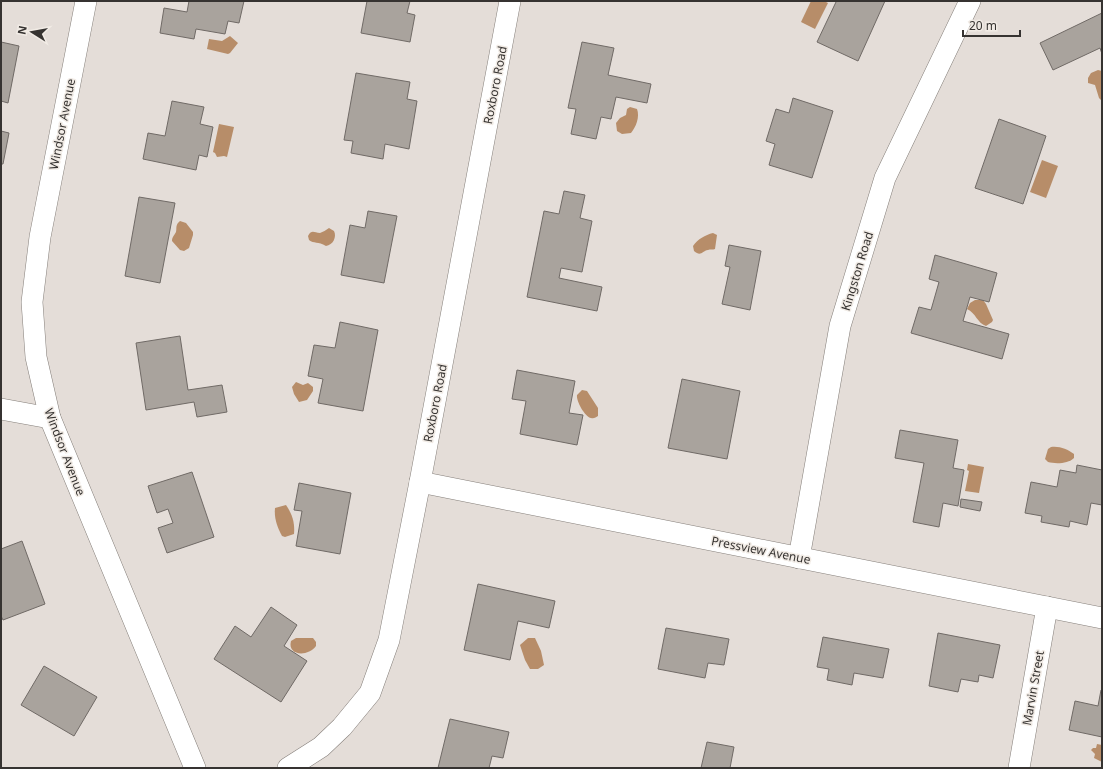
<svg xmlns="http://www.w3.org/2000/svg" width="1103" height="769" viewBox="0 0 1103 769" font-family="'Noto Sans',sans-serif">
<rect width="100%" height="100%" fill="#e4ddd8"/>
<g fill="#b78d69">
<path d="M811,1H824L828,3L815,29L801,22Z"/>
<path d="M230,36L238,43L230,53L228,54L207,49L209,39L222,41Z"/>
<path d="M1098,70L1102,71V101L1099,98L1095,85L1088,83V78L1091,73Z"/>
<path d="M630,107L637,109C640,117 636,127 631,133L622,134L617,131L616,123L620,118L626,115L627,109Z"/>
<path d="M219,124L234,127L227,157L224,156L217,157L215,153L213,152Z"/>
<path d="M1042,160L1058,166L1046,198L1030,192Z"/>
<path d="M180,221L186,223L193,232V235L189,248L184,251L180,250L172,241C172,237 174,236 176,232C177,228 175,225 180,221Z"/>
<path d="M329,228L334,231C337,237 333,245 326,246C318,241 314,244 309,240L308,236C312,229 314,233 320,233C323,232 326,230 329,228Z"/>
<path d="M713,233L717,235L715,249C713,250 710,249 708,250C702,251 701,257 694,251L693,246C698,239 705,235 713,233Z"/>
<path d="M975,300H983L986,304L993,320L992,322L986,326C977,323 976,313 967,309L970,303Z"/>
<path d="M296,382L303,385L308,383L313,387V391L307,400L299,402L294,394L292,387Z"/>
<path d="M582,390L587,391L598,408V416C596,417 594,419 591,418C585,417 576,401 577,395Z"/>
<path d="M1051,447C1060,446 1067,449 1074,454V458C1068,464 1055,464 1048,462L1045,459L1048,449Z"/>
<path d="M968,464L984,467L979,493L965,491L969,471L967,470Z"/>
<path d="M286,505C292,514 295,522 294,534L285,537L282,536C277,527 274,518 275,508Z"/>
<path d="M296,638H313L316,642V646C308,657 287,656 291,641Z"/>
<path d="M528,638H535L541,651L544,665L538,669H530L525,660L520,645Z"/>
<path d="M1097,744L1102,745V762L1094,758L1095,754L1091,750L1093,748H1096Z"/>
</g>
<g fill="#a9a39d" stroke="#706a66">
<path d="M189,1H244L239,23L228,21L225,34L196,29L194,39L160,33L164,8L187,12Z"/>
<path d="M367,1H410L407,13L415,15L410,42L361,33Z"/>
<path d="M835,1H885L858,61L817,42L836,2Z"/>
<path d="M1102,13V54L1100,48L1053,70L1040,43Z"/>
<path d="M1,42L19,46L8,103L1,101Z"/>
<path d="M582,42L614,48L608,75L651,84L647,103L616,97L611,119L601,117L596,139L571,134L576,109L568,108Z"/>
<path d="M356,73L410,82L407,99L417,101L409,149L385,144L383,159L351,153L353,141L344,140Z"/>
<path d="M793,98L833,111L812,178L769,165L775,144L766,141L776,109L789,113Z"/>
<path d="M172,101L204,107L200,124L213,127L207,157L199,155L196,170L143,159L148,133L165,136Z"/>
<path d="M999,119L1046,136L1023,204L975,188Z"/>
<path d="M1,131L9,133L3,164H1Z"/>
<path d="M564,191L585,195L580,218L592,221L582,272L561,268L559,278L602,287L597,311L527,297L544,211L559,214Z"/>
<path d="M139,197L175,203L160,283L125,276Z"/>
<path d="M368,211L397,216L384,283L341,275L350,225L365,228Z"/>
<path d="M729,245L761,251L750,310L722,304L730,267L725,266Z"/>
<path d="M935,255L997,273L989,302L970,297L963,321L1009,334L1002,359L911,333L919,307L931,310L939,282L929,279Z"/>
<path d="M340,322L378,330L363,411L318,403L323,379L308,376L314,345L335,348Z"/>
<path d="M180,336L188,390L222,385L227,412L197,417L194,402L146,410L136,343Z"/>
<path d="M517,370L575,381L569,413L583,415L577,445L520,434L526,401L512,399Z"/>
<path d="M682,379L740,391L727,459L668,448Z"/>
<path d="M900,430L958,440L953,468L964,470L958,506L943,503L939,527L913,522L924,463L895,458Z"/>
<path d="M1077,465L1102,470V505L1091,503L1087,525L1070,521L1069,527L1041,522L1042,516L1025,513L1031,482L1057,487L1060,470L1076,473Z"/>
<path d="M192,472L214,537L167,553L158,528L173,523L168,509L157,513L148,486Z"/>
<path d="M299,483L351,493L340,554L296,546L302,511L294,510Z"/>
<path d="M961,499L982,502L980,511L960,507Z"/>
<path d="M22,541L45,604L3,620L1,616V549Z"/>
<path d="M478,584L555,601L549,628L518,621L510,660L464,650Z"/>
<path d="M271,607L297,625L284,646L307,661L281,702L214,659L235,626L251,637Z"/>
<path d="M666,628L729,639L724,665L708,663L705,678L658,669Z"/>
<path d="M938,633L1000,645L993,678L979,675L978,682L961,679L958,692L929,686Z"/>
<path d="M823,637L889,649L883,678L854,673L852,685L827,680L829,669L817,667Z"/>
<path d="M44,666L97,697L74,736L21,705Z"/>
<path d="M1101,690H1102V737L1069,730L1075,701L1098,706Z"/>
<path d="M450,719L509,732L503,758L492,756L489,768H438Z"/>
<path d="M707,742L734,747L730,768H701Z"/>
</g>
<g fill="none" stroke-linecap="round" stroke-linejoin="round">
<defs>
<g id="street">
<path d="M86,1L40,237L32,302L36,357L50,418L195,768"/>
<path d="M1,409L50,418"/>
<path d="M420,482L1102,618"/>
<path d="M799,558L840,326L885,178L970,1"/>
<path d="M288,768L321,747L342,727L370,693L389,640L420,482L510,1"/>
<path d="M1019,768L1047,607"/>
</g>
</defs>
<use href="#street" stroke="#857f7a" stroke-width="22"/>
<use href="#street" stroke="#fff" stroke-width="21"/>
</g>
<g text-anchor="middle" dominant-baseline="central" stroke-width="3" stroke-linejoin="round" paint-order="stroke">
<g font-size="12" fill="#363331" stroke="#f1ebe5">
<text transform="translate(495 85) rotate(-79)">Roxboro Road</text>
<text transform="translate(62 124) rotate(-79)">Windsor Avenue</text>
<text transform="translate(857 271) rotate(-73)">Kingston Road</text>
<text transform="translate(435 403) rotate(-79)">Roxboro Road</text>
<text transform="translate(65 452) rotate(69)">Windsor Avenue</text>
<text transform="translate(761 550) rotate(11)">Pressview Avenue</text>
<text transform="translate(1033 688) rotate(-80)">Marvin Street</text>
</g>
</g>
<rect width="1103" height="769" fill="none" stroke="#363331" stroke-width="4"/>
<g transform="translate(32 32) rotate(281)" stroke="#f1ebe5" stroke-width="3" paint-order="stroke">
<path d="M0-3L7 15L0 10L-7 15Z" fill="#363331"/>
<text y="-6" font-size="11" font-weight="bold" text-anchor="middle" fill="#363331">N</text>
</g>
<path d="M963 30v6h57v-6" fill="none" stroke="#363331" stroke-width="2"/>
<text x="969" y="30" font-size="12" fill="#363331" stroke="#f1ebe5" stroke-width="3" paint-order="stroke">20 m</text>
</svg>
